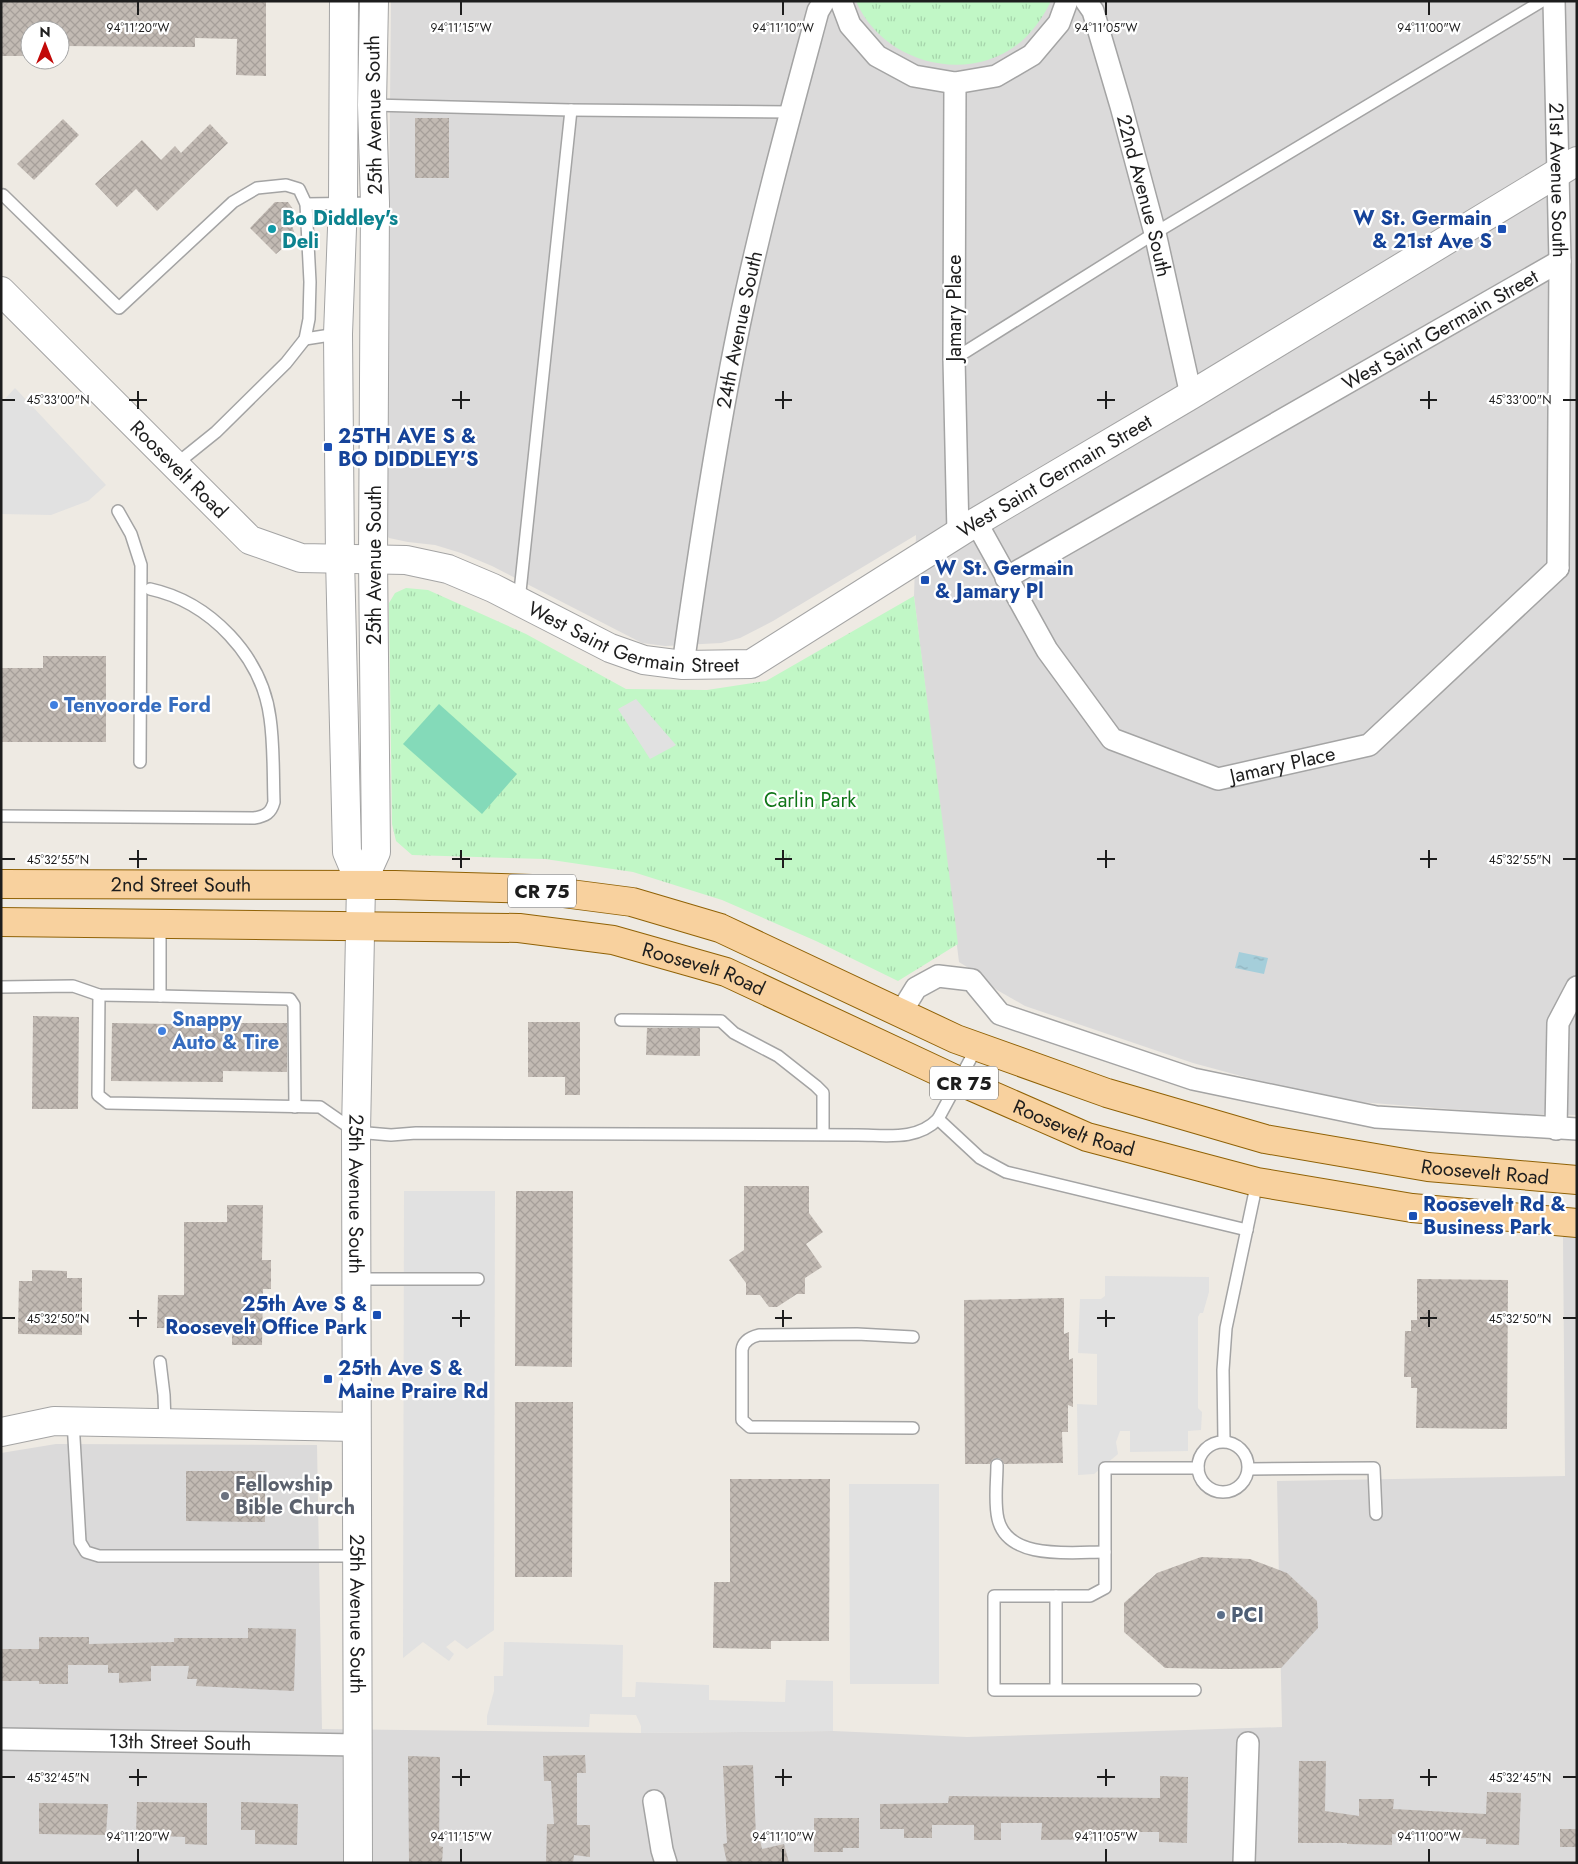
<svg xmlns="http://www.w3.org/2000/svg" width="1578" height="1864" viewBox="0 0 1578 1864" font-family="Jost,sans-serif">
<defs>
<pattern id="park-tufts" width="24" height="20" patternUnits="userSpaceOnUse" patternTransform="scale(1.25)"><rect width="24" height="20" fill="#c1f7c6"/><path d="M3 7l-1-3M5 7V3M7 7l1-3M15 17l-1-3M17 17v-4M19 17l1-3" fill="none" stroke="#a5d3aa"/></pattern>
<pattern id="water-ripples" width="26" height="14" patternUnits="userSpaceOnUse" patternTransform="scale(1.25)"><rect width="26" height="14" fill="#a5ceda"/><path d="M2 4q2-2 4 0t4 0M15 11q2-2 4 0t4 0" fill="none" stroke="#8eb0bb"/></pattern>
<pattern id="building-cross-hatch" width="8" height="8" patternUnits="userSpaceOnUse" patternTransform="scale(1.25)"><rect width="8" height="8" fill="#c2bab3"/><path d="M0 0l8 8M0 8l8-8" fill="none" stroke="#a69f9a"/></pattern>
</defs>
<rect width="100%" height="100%" fill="#eeeae3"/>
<g fill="#dbdada">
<path d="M391,1H1577V1115L1512,1114L1360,1102L1263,1082L1193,1063L1025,1006L997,990L978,974L959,962L914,596L916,535L773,621L740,638L721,643L665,646L642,643L492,566L461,553L435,545L408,542L389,538L378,526L373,515L389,205Z"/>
<path d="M1563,1237H1577V1863H1V1453L56,1444L317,1445L322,1729L641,1733L833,1731L967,1737L1282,1727L1277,1481L1565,1476Z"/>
</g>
<g fill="url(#park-tufts)">
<path d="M856,1H1051C1044,15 1036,27 1025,38C973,87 883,65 856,1Z"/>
<path d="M406,588L428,590L526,634L626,689L707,690L766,681L914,596L958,944L898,981L816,941L722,900L633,872L545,859L412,855L396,841L392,824L389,603L395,593Z"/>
</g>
<path fill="#84dab9" d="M439,704L517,774L482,814L403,744Z"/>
<g fill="#e1e1e1">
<path d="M15,388L106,485L88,501L51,515L1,514V400H4Z"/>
<path d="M636,699L676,745L650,759L618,709Z"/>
<path d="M404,1191H495L494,1630L467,1649L455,1640L446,1647L454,1654L449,1661L423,1642L403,1658Z"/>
<path d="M1105,1276L1209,1277V1292L1203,1313H1200L1198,1317V1408L1202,1412L1201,1430L1188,1431V1451L1130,1452V1431H1120L1116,1442L1118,1454L1094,1474L1078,1475L1077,1404L1097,1405V1354L1078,1353L1080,1299H1101L1105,1296Z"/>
<path d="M849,1484H939V1684H850Z"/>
<path d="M504,1642L623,1645L622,1697H635L636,1682L709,1685V1700L785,1702L786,1680L833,1681V1731L641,1733V1726L636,1715L590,1714L589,1727L487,1725V1716L494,1691V1676H503Z"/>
</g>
<path fill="url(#water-ripples)" d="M1239,952L1268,958L1264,974L1235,968Z"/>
<g fill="url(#building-cross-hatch)">
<path d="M1,1H266V76L236,75L237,39L195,38V47L60,46V30H30V56H1Z"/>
<rect x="415" y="118" width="34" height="60"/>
<path d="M63,119L79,135L34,180L17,164Z"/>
<path d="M210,124L228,143L157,211L136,189L117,207L95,184L142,140L161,160L175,146L181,153Z"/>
<path d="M275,202H288L293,209L292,226L296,237L276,254L250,228Z"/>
<path d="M43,656H106V742H1V668H43Z"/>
<path d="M33,1016L79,1017L78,1109H32Z"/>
<path d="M528,1022H580V1095H565V1077H528Z"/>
<path d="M112,1023L235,1025V1023H287V1072L223,1071V1082L111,1081Z"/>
<path d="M647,1028H700V1056L646,1055Z"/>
<path d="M744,1186H809V1213L823,1232L806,1244L822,1267L805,1278V1294H797L777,1307H769L760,1295H746V1283L729,1260L744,1250Z"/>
<path d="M516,1191H573L572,1367L515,1366Z"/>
<path d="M227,1205H263L262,1260H271V1289H263L262,1345H232V1328H157L158,1295H184V1222H227Z"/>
<path d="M32,1270L67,1271V1278H82V1335L18,1334L19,1281H32Z"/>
<path d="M1417,1279L1508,1280L1507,1429L1416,1428L1417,1388H1411V1377H1404L1405,1331H1411V1320H1417Z"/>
<path d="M1064,1298V1334L1069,1332V1360L1073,1358V1407L1068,1405V1432H1062L1063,1463L1004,1464L1001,1459L997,1458L993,1459L990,1464H965L964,1300Z"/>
<path d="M515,1402H573L572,1577H515Z"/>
<path d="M186,1471H265V1522L186,1521Z"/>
<path d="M730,1479H830L829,1641H771V1649L713,1648L714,1582H730Z"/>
<path d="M1201,1557L1250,1559L1287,1573L1317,1601L1318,1628L1281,1668L1227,1669L1165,1668L1124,1632V1603L1157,1573Z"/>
<path d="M248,1628L296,1629L294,1691L196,1686L197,1679H187L189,1666H151V1681L119,1683V1673H108V1665H68V1684H39V1681H1V1649H39V1637H89V1644L174,1642V1638H248Z"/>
<path d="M585,1755L586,1773H577V1825H590V1857L574,1855L573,1863H546L547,1824H554L551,1781H544L543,1756Z"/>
<path d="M408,1756L440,1757L439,1846L443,1847L442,1863H409Z"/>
<path d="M1299,1761H1326L1325,1811L1359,1816V1799H1394L1393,1809L1486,1814L1487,1792L1521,1793L1519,1845L1486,1844V1839L1392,1834V1845L1347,1844V1843H1298Z"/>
<path d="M753,1765L756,1836L759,1835L762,1849L784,1844L789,1863H727L723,1844L727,1843L723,1766Z"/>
<path d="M1160,1776L1188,1777L1187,1843L1159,1842V1832H1117V1839L1041,1840L1042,1823H1001V1840H974V1825H932V1838H904V1829H880V1804L948,1803L949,1796L1160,1798Z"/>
<path d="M137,1802L207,1803V1845L185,1844V1837L136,1835Z"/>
<path d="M241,1802L298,1804L297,1845L255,1844V1830H241Z"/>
<path d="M39,1803L108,1804L106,1835L39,1834Z"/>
<path d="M814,1818H859V1848H843V1852H814Z"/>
<rect x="1560" y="1829" width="17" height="18"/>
</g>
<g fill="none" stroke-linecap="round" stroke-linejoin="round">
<defs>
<g id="service">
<path d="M372,105L571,110L791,112"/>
<path d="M1,196L3,195L119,308L233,202L257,188L286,185L299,189L306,204L310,282L309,319L305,339L286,363L216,432L175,465"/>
<path d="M306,204L375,203"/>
<path d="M305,339L337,334"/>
<path d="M954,359L1155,233L1542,1"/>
<path d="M118,511L131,534L141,565L140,762"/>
<path d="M519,601L571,110"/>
<path d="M1,816L254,818C266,816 271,813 274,802C273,774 274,745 270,718C262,656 210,602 150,589"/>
<path d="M1,987L73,986L99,995L160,996V925"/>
<path d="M99,995L98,1095L108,1103L320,1107L356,1132L391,1135L416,1133L858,1135C886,1135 917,1141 938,1119L977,1047"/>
<path d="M160,996L290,999L294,1005L295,1107"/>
<path d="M621,1020L721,1021L734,1033L778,1056L816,1086L823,1093V1134"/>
<path d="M938,1119L980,1158L1006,1172L1247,1230"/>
<path d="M356,1279H478"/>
<path d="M160,1362L164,1395L165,1423"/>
<path d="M73,1421L80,1542L86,1552L99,1556H357"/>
<path d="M913,1428L750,1427L742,1420V1350C743,1341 751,1337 759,1335L857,1334L913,1337"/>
<path d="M1224,1441L1223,1370L1226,1328L1257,1182"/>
<circle cx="1223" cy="1467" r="25"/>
<path d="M997,1465C997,1482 994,1502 998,1519C1008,1561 1072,1552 1105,1552"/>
<path d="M1249,1469L1374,1468L1376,1514"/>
<path d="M1056,1596H1090L1105,1588V1468H1198"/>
<path d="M1056,1689V1596H994V1690H1195"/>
</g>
<g id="minor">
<path d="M841,1L850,25L877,56L914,76L955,83L996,76L1032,55L1059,23L1067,1"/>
<path id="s1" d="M1086,1L1093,11L1121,106L1155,233L1191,395"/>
<path id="s2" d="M1554,1L1560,261L1558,568"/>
<path d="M955,83L954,359L958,533"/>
<path id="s3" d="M976,522L1047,650L1112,739L1218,779L1369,745L1558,568"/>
<path id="s4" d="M1006,578L1560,261"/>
<path id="s5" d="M683,665C699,551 716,438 739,326C761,220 790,115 818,11L824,1"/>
<path d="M900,1014L916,988L938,976L972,980L1000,1014L1193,1079L1376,1117L1577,1129"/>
<path d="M1556,1129L1558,1023L1577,987"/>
<path id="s6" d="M1,1739L358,1745"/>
<path d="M654,1801L662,1850L666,1863"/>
<path d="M1244,1863L1248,1743"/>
</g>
<g id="tertiary">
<path id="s7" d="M344,1L343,202L338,334L340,558L347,852L361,885L356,1132L358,1863"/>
<path id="s8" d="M1,291L250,540L301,558L406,560L448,569L493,588L610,648L644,660L683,665L751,664L976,522L1191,395L1577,161"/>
<path d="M361,885L376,852L373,558L375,203L372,105L374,1"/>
<path d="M1,1432L54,1421L356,1427"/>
</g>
<g id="primary">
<path id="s9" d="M1,884L395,885L532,889L632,902L720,928L956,1039L1107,1093L1265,1139L1428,1167L1577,1180"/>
<path id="s10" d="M1,922L519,928L613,940L726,972L959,1081L1087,1137L1257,1182L1412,1208L1577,1223"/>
</g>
</defs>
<use href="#service" stroke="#a4a4a4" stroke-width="14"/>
<use href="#minor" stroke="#a4a4a4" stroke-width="24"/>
<use href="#tertiary" stroke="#a4a4a4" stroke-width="30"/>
<use href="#primary" stroke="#906206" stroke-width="30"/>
<use href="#service" stroke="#fff" stroke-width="11"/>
<use href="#minor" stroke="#fff" stroke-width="21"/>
<use href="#tertiary" stroke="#fff" stroke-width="28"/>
<use href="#primary" stroke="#f8d19e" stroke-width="28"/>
</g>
<path fill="none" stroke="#1d1d1d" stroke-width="2" d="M138,2V15M461,2V15M783,2V15M1106,2V15M1429,2V15M138,391V409M461,391V409M783,391V409M1106,391V409M1429,391V409M2,400H15M129,400H147M452,400H470M775,400H792M1097,400H1115M1420,400H1437M1563,400H1576M138,850V868M461,850V868M783,850V868M1106,850V868M1429,850V868M2,859H15M129,859H147M452,859H470M775,859H792M1097,859H1115M1420,859H1437M1563,859H1576M138,1310V1327M461,1310V1327M783,1310V1327M1106,1310V1327M1429,1310V1327M2,1318H15M129,1318H147M452,1318H470M775,1318H792M1097,1318H1115M1420,1318H1437M1563,1318H1576M138,1769V1786M461,1769V1786M783,1769V1786M1106,1769V1786M1429,1769V1786M2,1777H15M129,1777H147M452,1777H470M775,1777H792M1097,1777H1115M1420,1777H1437M1563,1777H1576M138,1849V1862M461,1849V1862M783,1849V1862M1106,1849V1862M1429,1849V1862"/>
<circle fill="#0f9aa8" stroke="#fff" stroke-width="2" cx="272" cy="229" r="5"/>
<g fill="#1a4fb4" stroke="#fff" stroke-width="2">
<rect x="1497" y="224" width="10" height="10" rx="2.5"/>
<rect x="323" y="442" width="10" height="10" rx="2.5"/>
<rect x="920" y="575" width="10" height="10" rx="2.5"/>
<rect x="1408" y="1211" width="10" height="10" rx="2.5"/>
<rect x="372" y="1310" width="10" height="10" rx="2.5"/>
<rect x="323" y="1374" width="10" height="10" rx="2.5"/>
</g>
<g fill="#3f7fe0" stroke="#fff" stroke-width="2">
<circle cx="54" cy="705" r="5"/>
<circle cx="162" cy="1031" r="5"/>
</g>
<circle fill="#6b7280" stroke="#fff" stroke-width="2" cx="225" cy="1496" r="5"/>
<circle fill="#5c6f8a" stroke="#fff" stroke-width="2" cx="1221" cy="1615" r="5"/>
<g text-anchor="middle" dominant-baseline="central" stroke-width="4.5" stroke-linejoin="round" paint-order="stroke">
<g fill="#fff" stroke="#616161" stroke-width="1">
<rect x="508" y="874.5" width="68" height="33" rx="4"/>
<rect x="930" y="1066.5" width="68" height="33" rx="4"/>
</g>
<g font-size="19" font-weight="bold" fill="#1d1d1d">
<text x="542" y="891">CR 75</text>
<text x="964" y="1083">CR 75</text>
</g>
<g font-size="20" fill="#1d1d1d" stroke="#fff">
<text transform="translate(374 115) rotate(-91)">25th Avenue South</text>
<text stroke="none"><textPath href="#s2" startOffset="179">21st Avenue South</textPath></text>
<text stroke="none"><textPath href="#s1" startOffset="204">22nd Avenue South</textPath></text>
<text transform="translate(954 308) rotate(-90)">Jamary Place</text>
<text stroke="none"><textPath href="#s5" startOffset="340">24th Avenue South</textPath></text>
<text stroke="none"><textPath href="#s4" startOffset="500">West Saint Germain Street</textPath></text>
<text stroke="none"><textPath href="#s8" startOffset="252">Roosevelt Road</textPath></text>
<text stroke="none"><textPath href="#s8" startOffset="1235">West Saint Germain Street</textPath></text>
<text transform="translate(374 565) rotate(-90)">25th Avenue South</text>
<text stroke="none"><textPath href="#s8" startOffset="755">West Saint Germain Street</textPath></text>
<text stroke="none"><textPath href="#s3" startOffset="436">Jamary Place</textPath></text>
<text stroke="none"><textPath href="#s9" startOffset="180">2nd Street South</textPath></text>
<text stroke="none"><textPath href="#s10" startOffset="708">Roosevelt Road</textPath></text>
<text stroke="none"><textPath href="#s10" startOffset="1112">Roosevelt Road</textPath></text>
<text stroke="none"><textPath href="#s9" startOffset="1532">Roosevelt Road</textPath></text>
<text stroke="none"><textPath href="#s7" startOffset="1196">25th Avenue South</textPath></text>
<text stroke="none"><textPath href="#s7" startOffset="1616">25th Avenue South</textPath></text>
<text stroke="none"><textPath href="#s6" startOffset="179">13th Street South</textPath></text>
</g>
<g font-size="20" font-weight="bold" fill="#0d838f" stroke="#fff" text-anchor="start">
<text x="282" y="218">Bo Diddley's<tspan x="282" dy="23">Deli</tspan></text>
</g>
<g font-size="20" font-weight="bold" fill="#164399" stroke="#fff" text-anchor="start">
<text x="1492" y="218" text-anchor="end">W St. Germain<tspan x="1492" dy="23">&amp; 21st Ave S</tspan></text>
<text x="338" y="436">25TH AVE S &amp;<tspan x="338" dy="23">BO DIDDLEY'S</tspan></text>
<text x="935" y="568">W St. Germain<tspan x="935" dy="23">&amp; Jamary Pl</tspan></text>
<text x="1423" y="1204">Roosevelt Rd &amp;<tspan x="1423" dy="23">Business Park</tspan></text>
<text x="367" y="1304" text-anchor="end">25th Ave S &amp;<tspan x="367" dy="23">Roosevelt Office Park</tspan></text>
<text x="338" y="1368">25th Ave S &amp;<tspan x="338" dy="23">Maine Praire Rd</tspan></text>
</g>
<g font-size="20" font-weight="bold" fill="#366cbe" stroke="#fff" text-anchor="start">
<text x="64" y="705">Tenvoorde Ford</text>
<text x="172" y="1019">Snappy<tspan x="172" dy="23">Auto &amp; Tire</tspan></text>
</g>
<g font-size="20" fill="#107618" stroke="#fff">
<text x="810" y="800">Carlin Park</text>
</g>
<g font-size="20" font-weight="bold" fill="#5b616d" stroke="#fff" text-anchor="start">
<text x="235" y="1484">Fellowship<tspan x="235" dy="23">Bible Church</tspan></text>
</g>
<g font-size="20" font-weight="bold" fill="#4e5e75" stroke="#fff" text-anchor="start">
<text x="1231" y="1615">PCI</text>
</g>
</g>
<g font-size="12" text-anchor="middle" fill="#1d1d1d" stroke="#fff" stroke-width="4.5" stroke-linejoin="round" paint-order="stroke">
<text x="138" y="32">94°11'20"W</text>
<text x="461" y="32">94°11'15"W</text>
<text x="783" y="32">94°11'10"W</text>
<text x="1106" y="32">94°11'05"W</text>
<text x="1429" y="32">94°11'00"W</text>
<text x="58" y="404">45°33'00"N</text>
<text x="1520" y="404">45°33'00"N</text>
<text x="58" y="864">45°32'55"N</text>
<text x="1520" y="864">45°32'55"N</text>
<text x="58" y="1323">45°32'50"N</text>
<text x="1520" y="1323">45°32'50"N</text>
<text x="58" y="1782">45°32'45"N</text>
<text x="1520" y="1782">45°32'45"N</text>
<text x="138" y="1841">94°11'20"W</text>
<text x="461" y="1841">94°11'15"W</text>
<text x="783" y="1841">94°11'10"W</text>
<text x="1106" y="1841">94°11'05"W</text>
<text x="1429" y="1841">94°11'00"W</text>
</g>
<rect width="1578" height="1864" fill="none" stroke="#1d1d1d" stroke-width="5"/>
<g transform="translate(45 45)"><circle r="24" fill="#ffffff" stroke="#a5a5a5"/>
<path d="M0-4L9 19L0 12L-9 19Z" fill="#c20908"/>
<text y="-8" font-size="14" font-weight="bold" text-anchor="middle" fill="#1d1d1d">N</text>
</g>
</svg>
